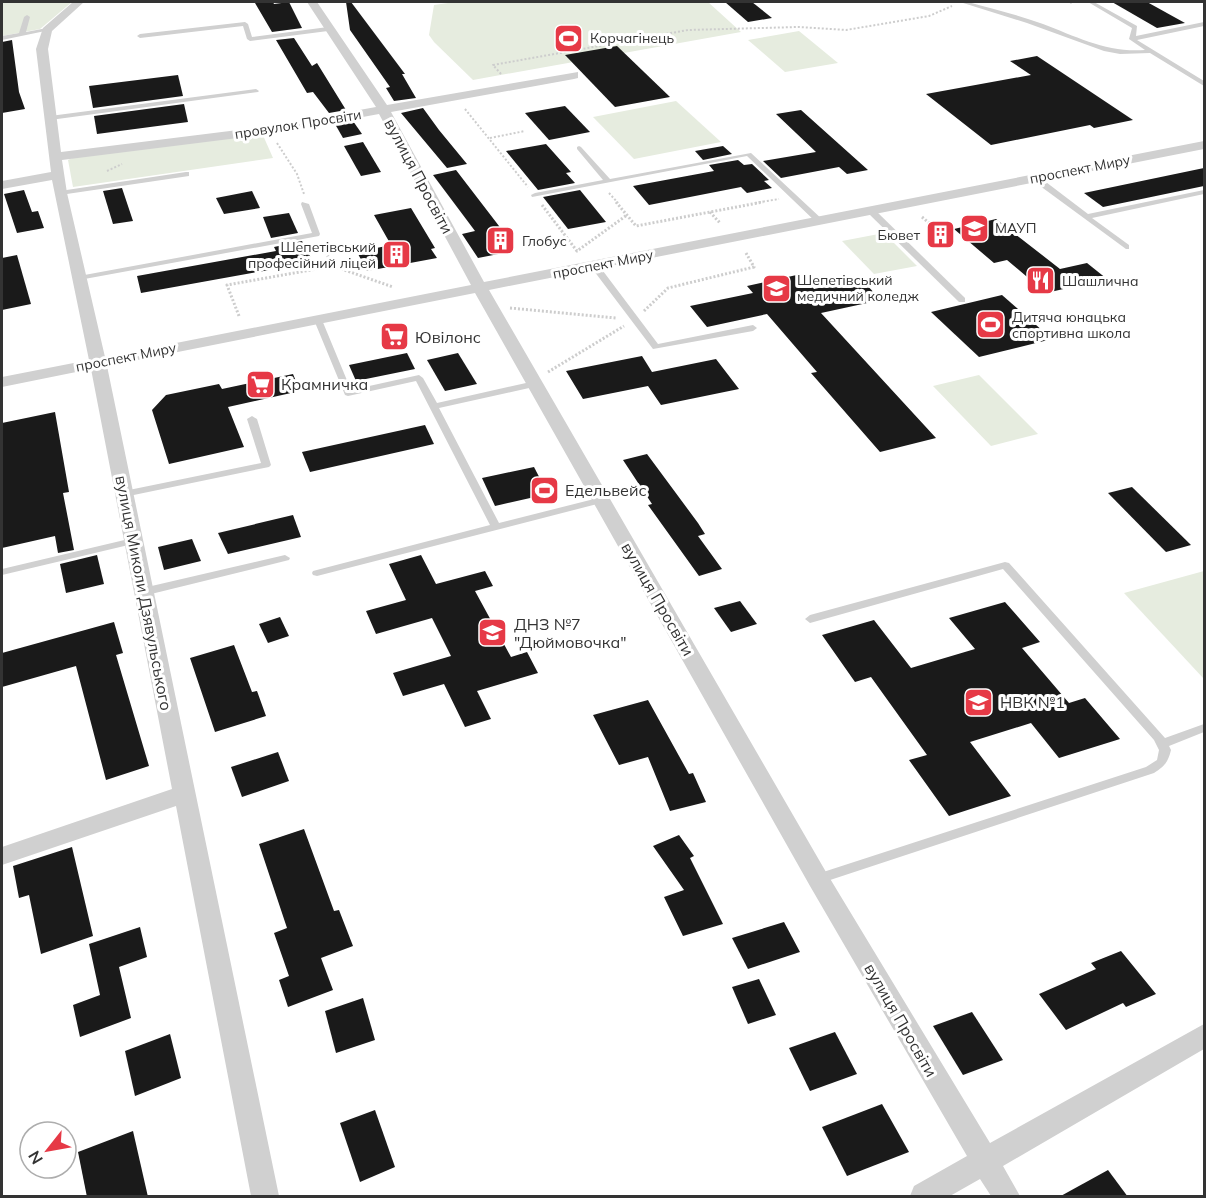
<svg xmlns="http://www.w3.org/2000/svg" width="1206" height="1198" viewBox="0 0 1206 1198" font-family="Mulish,sans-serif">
<rect width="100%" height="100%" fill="#fff"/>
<g fill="#e6ecdf">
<path d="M2,2H72L40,29L2,36Z"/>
<path d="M455,2H708L741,32L473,80L434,42L429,35L434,5Z"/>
<path d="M799,31L838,63L785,72L748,40Z"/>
<path d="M676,101L721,142L634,159L593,117Z"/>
<path d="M262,133L273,158L73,187L68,160L77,156Z"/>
<path d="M884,233L917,266L874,274L842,241Z"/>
<path d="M979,375L1038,434L991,446L933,386Z"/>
<path d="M1204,571V679L1124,593Z"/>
</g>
<g fill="#1a1a1a">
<path d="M257,2H273L274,4L289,2L302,28L272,32L255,3Z"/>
<path d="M346,2H351L405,74H402L416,98L394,101L386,88L390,87L350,30Z"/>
<path d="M725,2H752L772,18L748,22Z"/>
<path d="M1112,2H1147L1185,23L1157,28Z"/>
<path d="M294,38L312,66L317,63L346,110L329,113L313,92L307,93L276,40Z"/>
<path d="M12,40L19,92L25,109L2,113V42Z"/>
<path d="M617,46L670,97L615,107L565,55Z"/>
<path d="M1037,56L1133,120L1094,128L1090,125L991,145L926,94L1031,75L1010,61Z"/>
<path d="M178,75L183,96L93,108L89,86Z"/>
<path d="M184,104L188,122L97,134L94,116Z"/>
<path d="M565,106L590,132L549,140L525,113Z"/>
<path d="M423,108L439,130L467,164L447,168L401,113Z"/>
<path d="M801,110L868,170L847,174L839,167L781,178L763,161L816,152L776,114Z"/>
<path d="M353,121L362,134L343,138L335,124Z"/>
<path d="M363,142L381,172L361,176L344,146Z"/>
<path d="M546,144L571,172L566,173L575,183L538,190L506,151Z"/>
<path d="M723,146L732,154L703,160L695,151Z"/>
<path d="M738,160L744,165L752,164L769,180L764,181L772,188L747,193L741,187L649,205L633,186L714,171L709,165Z"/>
<path d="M1204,168V186L1103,207L1084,193Z"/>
<path d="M456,170L499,226L514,251L478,258L462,234L475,231L433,175Z"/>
<path d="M122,188L133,221L113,224L103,191Z"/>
<path d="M24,190L32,212L38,211L44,228L17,233L4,194Z"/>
<path d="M580,190L606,222L568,229L543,197Z"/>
<path d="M252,191L260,208L224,214L216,198Z"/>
<path d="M411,208L435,248L431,249L437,258L367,271L357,252L391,245L374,215Z"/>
<path d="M289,213L298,233L271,238L263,217Z"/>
<path d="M996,219L1060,269L1087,263L1107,279L1046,293L1007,260L994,263L954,229Z"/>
<path d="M302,241L313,262L141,293L137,276L276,251L274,247Z"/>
<path d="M17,255L31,304L2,310V258Z"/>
<path d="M801,274L814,289L861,279L881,300L821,313L936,438L880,452L811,373L817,372L767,314L707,327L690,306L753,293L747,286Z"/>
<path d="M1002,295L1052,339L979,357L931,312Z"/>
<path d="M407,353L415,369L356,381L349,365Z"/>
<path d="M458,353L477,384L445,391L427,360Z"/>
<path d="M642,356L652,372L716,359L739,389L661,405L648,386L583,399L566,371Z"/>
<path d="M293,374L300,391L228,407L244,447L169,464L152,410L166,395L219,384L222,389Z"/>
<path d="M55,412L69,492L63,493L74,550L58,553L55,536L2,548V423Z"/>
<path d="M425,425L434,444L310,472L302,452Z"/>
<path d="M647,454L698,523L705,534L698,536L722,569L699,576L648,505L652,504L623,460Z"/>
<path d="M534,467L548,494L495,506L482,478Z"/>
<path d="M1132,487L1191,545L1166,552L1108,493Z"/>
<path d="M293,515L301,537L228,554L218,533Z"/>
<path d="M192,539L201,561L164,570L158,547Z"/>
<path d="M97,555L104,584L66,593L60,564Z"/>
<path d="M421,555L436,584L485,571L493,586L475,591L511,657L527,652L538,673L477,691L491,719L465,727L444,684L403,696L393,673L451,656L432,618L376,634L366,611L406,600L389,564Z"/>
<path d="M740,601L757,624L731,632L714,608Z"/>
<path d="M1005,602L1040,642L1022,648L1069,703L1085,698L1120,739L1059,758L1031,723L970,742L1011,796L949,816L909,760L927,755L871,677L855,682L822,635L874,620L911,668L975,649L949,618Z"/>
<path d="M280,617L289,636L268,643L259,624Z"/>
<path d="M114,622L123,653L116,655L149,766L106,780L76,666L2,687V653Z"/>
<path d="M234,645L252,692L257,691L266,716L215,732L190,658Z"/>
<path d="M648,700L689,774L693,773L706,802L670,811L648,757L619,765L593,715Z"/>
<path d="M278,752L289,781L242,797L231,767Z"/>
<path d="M304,829L334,911L339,910L353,946L321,958L333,990L288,1007L279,980L289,976L274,933L287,928L259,844Z"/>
<path d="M679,835L694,856L690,858L723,924L683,936L664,897L684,890L653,846Z"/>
<path d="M72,847L93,936L41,954L29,895L19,898L13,866Z"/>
<path d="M784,922L800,952L748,969L732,938Z"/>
<path d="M140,927L147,957L119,967L131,1018L80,1037L73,1005L100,995L89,944Z"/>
<path d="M1121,951L1156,994L1126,1007L1123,1003L1066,1030L1039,994L1096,969L1091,963Z"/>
<path d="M759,979L776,1015L748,1024L732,987Z"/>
<path d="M363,998L375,1040L336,1053L325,1011Z"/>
<path d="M972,1012L1003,1060L963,1075L933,1026Z"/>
<path d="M835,1032L857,1074L810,1091L789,1048Z"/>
<path d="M170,1034L181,1078L135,1096L125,1051Z"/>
<path d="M882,1104L909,1152L847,1176L822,1127Z"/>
<path d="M375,1110L395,1167L360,1182L340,1123Z"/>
<path d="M133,1131L148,1197H87L78,1152Z"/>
<path d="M1108,1170L1128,1197H1059Z"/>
</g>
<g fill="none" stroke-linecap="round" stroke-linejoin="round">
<g stroke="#cdcdcd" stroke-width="2" stroke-dasharray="2 2" stroke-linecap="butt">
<path d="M1070,2L1073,4"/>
<path d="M501,74L493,65L688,30L798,27L846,30L929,16L952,6"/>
<path d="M465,109L528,187"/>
<path d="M490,138L525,131"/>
<path d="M277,143L297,174L304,194"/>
<path d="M107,171L122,164"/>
<path d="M609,193L618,203"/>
<path d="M755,203L779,199"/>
</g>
<g stroke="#cdcdcd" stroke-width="3" stroke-dasharray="2 2" stroke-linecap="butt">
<path d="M616,202L636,226L763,202"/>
<path d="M542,205L577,251L627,215"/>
<path d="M710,212L720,223"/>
<path d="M922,217L935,228"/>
<path d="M322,245L333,266L393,287"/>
<path d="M510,308L616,318"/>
<path d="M644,311L668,288L754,267L746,253"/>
<path d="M239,316L227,285L333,266"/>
<path d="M548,372L624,326"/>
</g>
<g fill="#d0d0d0" fill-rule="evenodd">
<path d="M960,2H968C993,9 1018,15 1043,24C1077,37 1108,53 1145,50L1129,39L1132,28L1088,2H1094L1137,26L1136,36L1204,22V26L1137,40L1204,81V86L1150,53L1120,54L1104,51L1027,23Z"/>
<path d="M27,15L30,17L26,32L47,28L50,30L2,40V36L19,33L24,17Z"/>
<path d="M245,22L248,24L252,37L328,27L331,29L328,31L250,41L247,39L243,26L140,38L137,36L140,34Z"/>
<path d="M256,89L259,91L258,92L50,120L47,118L50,116Z"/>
<path d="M579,146L581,147L610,179L751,153L824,221L817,223L747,156L532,197L531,195L535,193L603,180L577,149V147Z"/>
<path d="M186,172H189V176L60,195L56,193L60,191Z"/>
<path d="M1032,176H1038L1088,214L1204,190V194L1092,218L1129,245V249H1126L1032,180Z"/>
<path d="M302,202L309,204L320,234L319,236L79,280L75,278L79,276L312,233L301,204Z"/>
<path d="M868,209H874L965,298V302H959L868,213Z"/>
<path d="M591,263H597L658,344L753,325L757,328L753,331L653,349L591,267Z"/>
<path d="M318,317L322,320L351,390L419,375L423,378L437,403L535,381L538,382V386L439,408L499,523L602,497L607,500L605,502L317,576L313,575L312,573L313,571L490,525L416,381L348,396L345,395L314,320Z"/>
<path d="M252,416L257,419L271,465L269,467L124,497L119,494L124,491L261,463L247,419Z"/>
<path d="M133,538L137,539L138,541L137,543L2,575V569Z"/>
<path d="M285,555L290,558L289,560L143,596L138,592L143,588Z"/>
<path d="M1005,562L1009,563L1165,738L1204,724V732L1169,746L1171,750C1168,762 1165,766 1154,773L818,884L814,883L812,879L814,875L1146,767L1157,760L1159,750L1154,740L1003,569L810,623L805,619L810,615Z"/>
</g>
<path fill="#d0d0d0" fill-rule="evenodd" d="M73,2H84L52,31L48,49L61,152L270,126L376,107L307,2H317L387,105L578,72V78L574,79L391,112L484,282L1204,141V149L489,290L826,872L990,1143L1204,1024V1049L1003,1166L1020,1196H991L980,1179L950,1196H910L914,1186L967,1156L810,886L475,293L107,366L279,1196H251L176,806L2,865V847L172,789L91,369L2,387V377L89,360L52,180L2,189V181L51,172L36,49L43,28ZM379,114L471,285L105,357L67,193L62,160L270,134Z"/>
</g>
<defs>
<symbol id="stadium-square" viewBox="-11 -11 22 22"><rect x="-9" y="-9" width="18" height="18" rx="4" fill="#e63946" stroke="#fff"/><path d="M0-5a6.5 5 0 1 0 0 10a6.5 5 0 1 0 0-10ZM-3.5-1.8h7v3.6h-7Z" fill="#fff"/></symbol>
<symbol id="university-square" viewBox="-11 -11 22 22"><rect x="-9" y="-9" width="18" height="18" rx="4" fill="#e63946" stroke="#fff"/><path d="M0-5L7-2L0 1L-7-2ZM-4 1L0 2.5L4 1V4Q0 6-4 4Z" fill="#fff"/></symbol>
<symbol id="building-square" viewBox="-11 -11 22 22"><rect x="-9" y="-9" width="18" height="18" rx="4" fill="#e63946" stroke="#fff"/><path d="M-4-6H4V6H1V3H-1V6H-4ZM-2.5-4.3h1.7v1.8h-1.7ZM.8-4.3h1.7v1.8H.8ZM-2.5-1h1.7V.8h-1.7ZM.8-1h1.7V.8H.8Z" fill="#fff"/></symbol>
<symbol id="restaurant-square" viewBox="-11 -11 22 22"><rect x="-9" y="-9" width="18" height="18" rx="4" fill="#e63946" stroke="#fff"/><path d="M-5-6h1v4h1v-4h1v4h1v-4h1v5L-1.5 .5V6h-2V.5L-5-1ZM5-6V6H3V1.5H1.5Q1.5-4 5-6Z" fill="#fff"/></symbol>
<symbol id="supermarket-square" viewBox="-11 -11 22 22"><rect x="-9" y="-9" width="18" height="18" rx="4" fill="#e63946" stroke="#fff"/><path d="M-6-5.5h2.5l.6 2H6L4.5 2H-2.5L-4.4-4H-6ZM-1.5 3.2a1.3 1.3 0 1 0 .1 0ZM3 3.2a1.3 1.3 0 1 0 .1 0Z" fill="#fff"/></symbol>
<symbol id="school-square" viewBox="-11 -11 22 22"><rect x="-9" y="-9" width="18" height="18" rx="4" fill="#e63946" stroke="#fff"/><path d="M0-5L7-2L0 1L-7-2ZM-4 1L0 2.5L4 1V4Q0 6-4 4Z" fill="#fff"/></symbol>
</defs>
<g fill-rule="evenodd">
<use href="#stadium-square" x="552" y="22" width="33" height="33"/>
<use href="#university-square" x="958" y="212" width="33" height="33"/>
<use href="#building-square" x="924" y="218" width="33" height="33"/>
<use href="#building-square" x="484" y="224" width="33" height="33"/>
<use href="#building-square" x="380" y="238" width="33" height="33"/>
<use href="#restaurant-square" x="1024" y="264" width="33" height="33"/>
<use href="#university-square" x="760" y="272" width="33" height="33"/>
<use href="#stadium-square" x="974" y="308" width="33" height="33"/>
<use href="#supermarket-square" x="378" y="320" width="33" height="33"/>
<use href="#supermarket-square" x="244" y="368" width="33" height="33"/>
<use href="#stadium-square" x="528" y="474" width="33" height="33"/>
<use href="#school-square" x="476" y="616" width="33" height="33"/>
<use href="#school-square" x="962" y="686" width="33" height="33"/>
</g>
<g text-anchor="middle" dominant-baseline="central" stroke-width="6" stroke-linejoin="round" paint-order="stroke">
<g font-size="14" fill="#333" stroke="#fff" text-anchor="start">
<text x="590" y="38">Корчагінець</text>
<text x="995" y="228">МАУП</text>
<text x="920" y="235" text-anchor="end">Бювет</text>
<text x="522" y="241">Глобус</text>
<text x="376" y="247" text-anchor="end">Шепетівський<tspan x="376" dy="16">професійний ліцей</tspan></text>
<text x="797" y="280">Шепетівський<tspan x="797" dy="16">медичний коледж</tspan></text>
<text x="1062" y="281">Шашлична</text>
<text x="1012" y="317">Дитяча юнацька<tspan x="1012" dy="16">спортивна школа</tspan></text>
</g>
<g font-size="14" fill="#333" stroke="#fff">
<text transform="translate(298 124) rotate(-9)">провулок Просвіти</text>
<text transform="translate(1080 169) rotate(-11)">проспект Миру</text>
<text transform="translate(603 264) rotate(-11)">проспект Миру</text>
<text transform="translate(126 357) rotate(-11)">проспект Миру</text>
</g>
<g font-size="16" fill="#333" stroke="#fff">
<text transform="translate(419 176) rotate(62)">вулиця Просвіти</text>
<text transform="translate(144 593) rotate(79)">вулиця Миколи Дзявульського</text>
<text transform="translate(658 599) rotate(60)">вулиця Просвіти</text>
<text transform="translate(901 1020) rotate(60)">вулиця Просвіти</text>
</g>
<g font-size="16" fill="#333" stroke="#fff" text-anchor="start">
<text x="415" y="337">Ювілонс</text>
<text x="281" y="384">Крамничка</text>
<text x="565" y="490">Едельвейс</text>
<text x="514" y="624">ДНЗ №7<tspan x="514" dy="18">"Дюймовочка"</tspan></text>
<text x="1000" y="702">НВК №1</text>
</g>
</g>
<rect width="1206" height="1198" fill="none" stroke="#333333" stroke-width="6"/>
<g transform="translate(48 1150) rotate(239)"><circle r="28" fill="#ffffff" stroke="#adadad" stroke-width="1.5"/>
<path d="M0-4.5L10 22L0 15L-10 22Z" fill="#e63946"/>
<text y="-9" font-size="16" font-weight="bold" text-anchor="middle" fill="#333333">N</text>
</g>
</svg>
